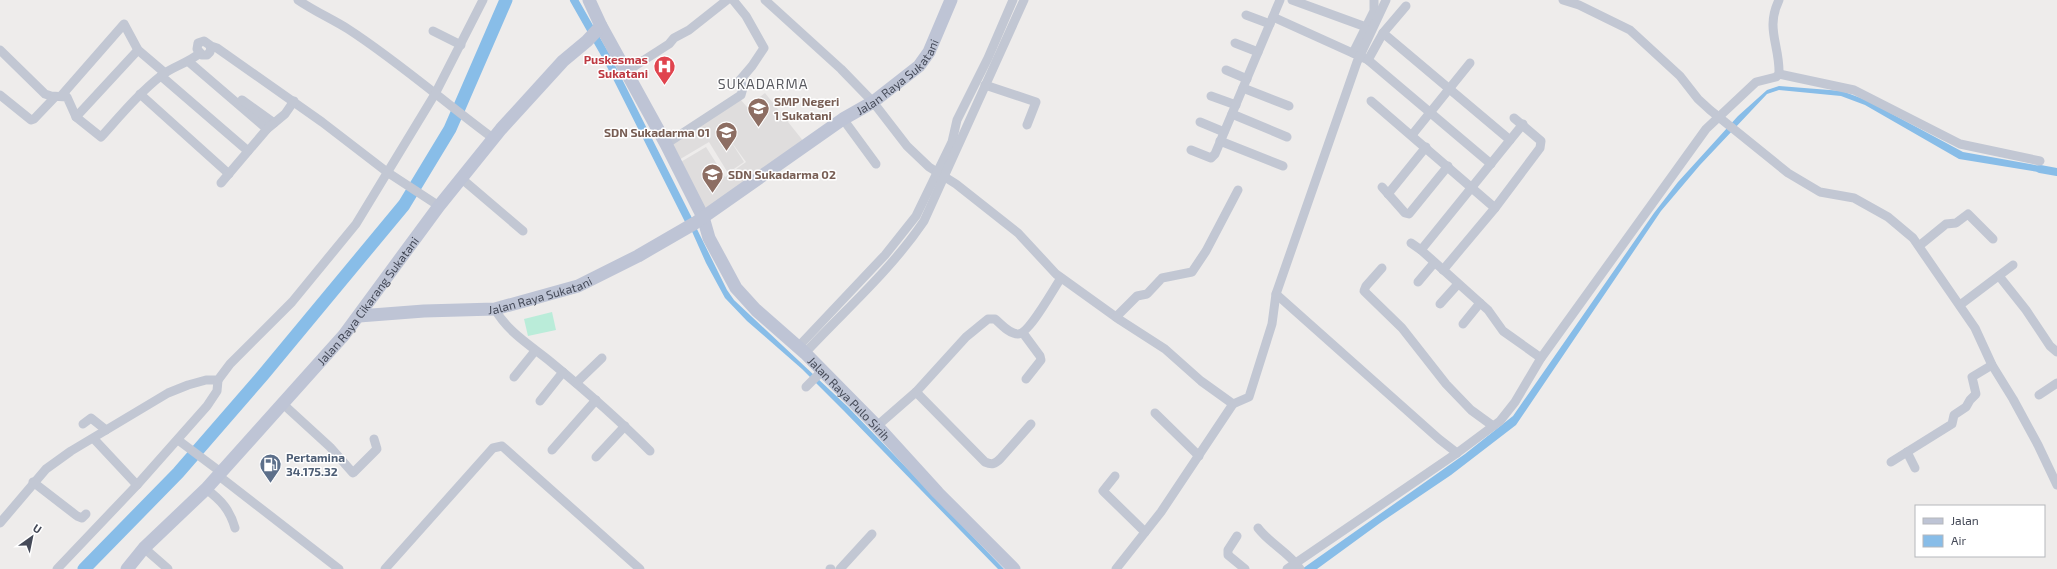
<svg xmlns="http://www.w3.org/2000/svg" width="2057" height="569" viewBox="0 0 2057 569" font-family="'Exo 2',sans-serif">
<rect width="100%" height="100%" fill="#eeeceb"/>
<path fill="#dfdddd" d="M765,93L804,142L704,210L679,163L706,147L725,177L746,162L730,140L744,162L728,173L709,142L677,161L669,144L740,99L747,107Z"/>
<path fill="#baecd9" d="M552,312L556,330L528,336L524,319Z"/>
<g fill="#88bde8">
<path d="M1779,86L1842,91L1866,100L1963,152L2052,168L2051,174L1959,159L1865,105L1841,96L1779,90L1767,94L1700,165L1661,211L1516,425L1451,475L1380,523L1317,569H1302L1465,454L1513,416L1654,213L1678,182L1738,116L1767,90Z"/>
<path d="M690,215L727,290L734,300L848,407L1004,569H998L844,411L802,369L747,321L725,298L706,263L686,218Z"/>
</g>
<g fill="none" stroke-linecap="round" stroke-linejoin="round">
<g stroke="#88bde8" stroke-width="8">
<path d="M574,0L607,58L692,227"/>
<path d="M2040,169L2057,172"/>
</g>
<path stroke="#88bde8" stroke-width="13" d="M84,569L178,473L263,375L404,205L450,129L506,0"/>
<g stroke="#c2c7d3" stroke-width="9">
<path d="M298,0C314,11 332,19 348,29C399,62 445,103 494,139"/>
<path d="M765,0L841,69L873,102L907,146L929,167L956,184L1018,233L1056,274L1120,320L1165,349L1201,381L1233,404"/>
<path d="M1292,0L1366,27"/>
<path d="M1563,0L1579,5L1630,30L1680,76L1698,99L1710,110L1788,173L1820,192L1854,198L1888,217L1913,238L1975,328L1992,365L2013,399L2038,445L2057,485"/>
<path d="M1246,15L1270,24"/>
<path d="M1273,17L1368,60L1491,164"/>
<path d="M433,31L461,45"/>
<path d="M1383,33L1510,140"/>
<path d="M1235,43L1258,52"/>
<path d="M211,46L210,52L207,55H202L197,49L198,43L204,41L211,46L217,48L322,122L387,172L439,206"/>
<path d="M0,50L45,94L51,96L67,97L76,117L101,137C120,116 139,93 162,75C174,66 188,63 200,53"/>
<path d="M1353,53L1374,11V0"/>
<path d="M1368,60L1383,33L1406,6"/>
<path d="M189,62L267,129"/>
<path d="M1226,70L1247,79"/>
<path d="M627,71L669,44L674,38L689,30L727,0"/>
<path d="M1779,74L1854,90L1960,144L2040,161"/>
<path d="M161,76L248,151"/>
<path d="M985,85L1036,102L1027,125"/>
<path d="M1243,88L1289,106"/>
<path d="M140,94L229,174"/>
<path d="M0,95L31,120L34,119L55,97"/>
<path d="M61,96L124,24L138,50L165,73"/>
<path d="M1211,96L1236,105"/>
<path d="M242,100L274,123"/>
<path d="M1371,101L1495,208"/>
<path d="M1232,114L1287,137"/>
<path d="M76,117L138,50"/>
<path d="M843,119L876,164"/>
<path d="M1200,122L1224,132"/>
<path d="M1412,135L1470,63"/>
<path d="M1220,141L1283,166"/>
<path d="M666,144L741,95L743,88L740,80L752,66L764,48L746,16L733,0"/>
<path d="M1191,150L1211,158L1215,154L1280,0"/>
<path d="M462,179L523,231"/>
<path d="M221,183L267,129L285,114L294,101"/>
<path d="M1382,187L1405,213L1409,214L1448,166"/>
<path d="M1388,194L1426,147"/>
<path d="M1411,243L1421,250L1488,310L1503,331L1541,358"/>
<path d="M1919,246L1946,224L1956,223L1968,214L1993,239"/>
<path d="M1421,250L1523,124"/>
<path d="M1382,268L1366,286L1364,291L1402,328L1446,384L1471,410L1493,426"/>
<path d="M1443,270L1495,208L1540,148L1541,141L1514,118"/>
<path d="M1999,276L2026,310L2050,346L2057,352"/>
<path d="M1418,282L1434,263"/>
<path d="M1276,294L1439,439L1457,453"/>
<path d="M1440,304L1458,284"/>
<path d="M1960,305L2013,265"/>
<path d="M495,309C507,332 533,347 552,363C586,391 619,420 650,451"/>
<path d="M1116,317L1137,296L1147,294L1162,278L1192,272L1206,251L1238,190"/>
<path d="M1463,324L1480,303"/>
<path d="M1023,333L1040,356L1041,360L1026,379"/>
<path d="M798,347L885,255L916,216L952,142L957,120L988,58L1013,0"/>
<path d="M805,353C846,309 890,271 924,221L1024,0"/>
<path d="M514,377L535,351"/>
<path d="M576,383L602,358"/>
<path d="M806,387L822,371"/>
<path d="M916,392L985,462C992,465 995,464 1000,459L1031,424"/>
<path d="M2039,395L2057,383"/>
<path d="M540,401L563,372"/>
<path d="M283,404L330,447L353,473L377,449L374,439"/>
<path d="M1155,413L1199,456"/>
<path d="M83,424L91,418L106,430"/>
<path d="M877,426L916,392L966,337L988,319H995C1001,324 1009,334 1018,334C1029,334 1054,288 1061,278"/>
<path d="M94,439L137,485"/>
<path d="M178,440L222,473"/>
<path d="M552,450L596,400"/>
<path d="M1907,452L1915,468"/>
<path d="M596,457L625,426"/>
<path d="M1891,462L1952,424L1954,415L1966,407L1970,400L1976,394L1972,377L1992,365"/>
<path d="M219,476L339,569"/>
<path d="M1115,476L1103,491L1145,532"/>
<path d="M33,482L77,516L82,518L86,514"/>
<path d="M206,489C221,500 230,510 235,528"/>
<path d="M0,523L46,469L71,451L168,393L188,385L206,380H218L230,364L292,302L356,224L435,94L483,0"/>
<path d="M1258,528C1270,544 1290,553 1300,569"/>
<path d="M1237,536L1228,550V555L1245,569"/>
<path d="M144,548L168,569"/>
<path d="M57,569L137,485L207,406L217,391L218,380"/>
<path d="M385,569L493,448L502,446L640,569"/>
<path d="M830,569H831"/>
<path d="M840,569L872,534"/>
<path d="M1116,569L1161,512L1233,404L1249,397L1272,324L1276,294L1357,62L1386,0"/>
<path d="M1287,569L1457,453L1500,421L1515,402L1541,358L1706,129L1756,82L1776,77L1779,74C1780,45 1765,29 1779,0"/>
</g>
<g stroke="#bec4d5" stroke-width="13">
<path id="s1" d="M589,0L601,26L666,144L703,217L709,238L736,288L756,310L805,353L877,426L938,493L1014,569"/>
<path id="s2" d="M359,316L424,311L495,309L578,286L638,256L695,223L843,119L873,102L919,66L929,52L951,0"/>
<path id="s3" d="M127,569L144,548L206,489L344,335L439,206L501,129L563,61L587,41L601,26"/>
</g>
</g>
<defs>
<symbol id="hospital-pin" viewBox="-11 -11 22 30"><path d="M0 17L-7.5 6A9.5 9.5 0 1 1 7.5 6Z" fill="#e0444e" stroke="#fff"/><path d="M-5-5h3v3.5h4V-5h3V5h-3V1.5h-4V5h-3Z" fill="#fff"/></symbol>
<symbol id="school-pin" viewBox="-11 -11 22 30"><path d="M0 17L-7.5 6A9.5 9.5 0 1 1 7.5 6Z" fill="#8d6e63" stroke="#fff"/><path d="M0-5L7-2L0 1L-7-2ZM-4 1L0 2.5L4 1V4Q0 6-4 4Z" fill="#fff"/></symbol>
<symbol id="fuel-pin" viewBox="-11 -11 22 30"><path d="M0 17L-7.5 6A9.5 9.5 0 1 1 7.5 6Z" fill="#5c6f8a" stroke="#fff"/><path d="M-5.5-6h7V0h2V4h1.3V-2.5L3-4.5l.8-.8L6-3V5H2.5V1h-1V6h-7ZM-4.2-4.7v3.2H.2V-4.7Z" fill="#fff"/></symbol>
</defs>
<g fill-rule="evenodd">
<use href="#hospital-pin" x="652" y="54" width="25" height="34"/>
<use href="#school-pin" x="746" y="96" width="25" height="34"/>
<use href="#school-pin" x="714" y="120" width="25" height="34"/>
<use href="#school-pin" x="700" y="162" width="25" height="34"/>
<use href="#fuel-pin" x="258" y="452" width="25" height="34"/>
</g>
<g text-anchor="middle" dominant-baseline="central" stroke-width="3" stroke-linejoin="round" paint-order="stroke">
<g font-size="12" font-weight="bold" fill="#be3a42" stroke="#fff" text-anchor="end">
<text x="648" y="59">Puskesmas<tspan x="648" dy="14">Sukatani</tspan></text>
</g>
<g font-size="12" fill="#454a58" stroke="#fff">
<text stroke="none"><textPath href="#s2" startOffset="606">Jalan Raya Sukatani</textPath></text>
<text stroke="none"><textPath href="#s2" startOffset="183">Jalan Raya Sukatani</textPath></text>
<text stroke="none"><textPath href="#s3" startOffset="361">Jalan Raya Cikarang Sukatani</textPath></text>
<text stroke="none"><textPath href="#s1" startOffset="482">Jalan Raya Pulo Sirih</textPath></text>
</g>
<g font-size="12" font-weight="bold" fill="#785e54" stroke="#fff" text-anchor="start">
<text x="774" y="101">SMP Negeri<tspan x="774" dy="14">1 Sukatani</tspan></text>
<text x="710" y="132" text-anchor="end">SDN Sukadarma 01</text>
<text x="728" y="174">SDN Sukadarma 02</text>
</g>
<g font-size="12" font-weight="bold" fill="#4e5e75" stroke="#fff" text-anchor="start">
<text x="286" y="457">Pertamina<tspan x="286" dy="14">34.175.32</tspan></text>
</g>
<g font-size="14" letter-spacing="1" fill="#595a60" stroke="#fff">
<text x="763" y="83">SUKADARMA</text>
</g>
</g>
<rect x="1915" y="505" width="130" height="52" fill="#ffffff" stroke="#b5b7bc"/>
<rect x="1923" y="518" width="20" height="6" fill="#bec4d5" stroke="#b5b7bc"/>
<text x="1951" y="525" font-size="12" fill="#454a58">Jalan</text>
<rect x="1923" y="535" width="20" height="12" fill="#88bde8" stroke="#b5b7bc"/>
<text x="1951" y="545" font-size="12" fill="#454a58">Air</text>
<g transform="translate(32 537) rotate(33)" stroke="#ffffff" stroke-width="3" paint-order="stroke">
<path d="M0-3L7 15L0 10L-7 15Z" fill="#454a58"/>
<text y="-6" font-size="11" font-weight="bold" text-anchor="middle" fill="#454a58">U</text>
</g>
</svg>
